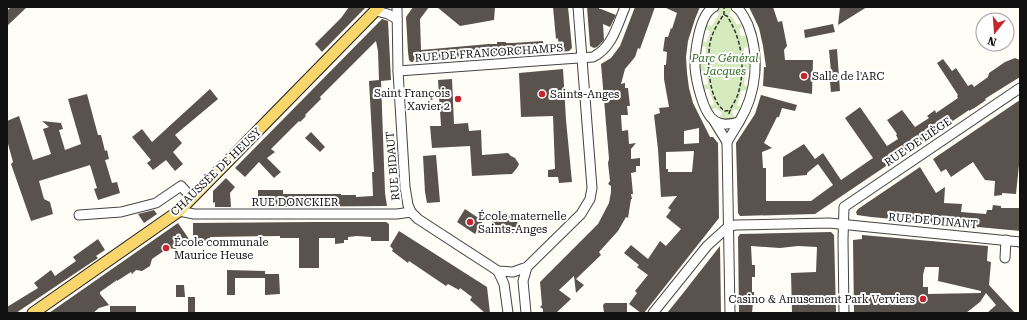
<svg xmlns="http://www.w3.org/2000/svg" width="1027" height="320" viewBox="0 0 1027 320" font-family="'Roboto Serif',serif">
<rect width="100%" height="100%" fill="#fffdf5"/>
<path fill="#d5ebbd" d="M725,7L732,9L729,15L733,18L737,25L743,22L745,26L739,29L741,36L748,35L750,46L744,48L745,59H751L752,69H746L744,85L750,87L749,91L742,90L737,105L743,108L741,112L735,109L732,112L735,118L727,121L719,119L722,113L716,108L710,110L709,107L714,104L709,89L702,90L701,86L708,84L706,71H699V61L705,60L706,47L700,46L701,41L707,42L710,31L704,29L706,24L712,26L716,18L719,15L716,9Z"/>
<g fill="#5a524d" fill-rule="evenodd">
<path d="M11,7H27L7,26V11Z"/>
<path d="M349,7H366L322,52L315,44L341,18Z"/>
<path d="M413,7H429L420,19L421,50L489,44H497V42H506V43H513L543,41L544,53L411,62L409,60L408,52L406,17Z"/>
<path d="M437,7H495L494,20L460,26Z"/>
<path d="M553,7H568L572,48L569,51L559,52L558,38L556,39Z"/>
<path d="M587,7H599V9H601L616,15L610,27L603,24L604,40L597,47L594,48L590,46Z"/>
<path d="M635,7H655L640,49L638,48L635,57L625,69L621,84L625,83V88H628L630,106H627L628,115H621L622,131L628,130L629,144L636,143L631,149V159L640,158V166H636V172L631,173L633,194H631L632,199H631L628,218L626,217L618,231L599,252L601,255L576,279L584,285L576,293L574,276L559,290L571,299L556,313H543V309L540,307L542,305L540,282L598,224L609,203L611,192V186L608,184L610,181L608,163L609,159L601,64L611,58L620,46Z"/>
<path d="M664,7H700L695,19L688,41L686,57L687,73L689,88L693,103L710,137H713L718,143L719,218L644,313H641L629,304L637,293L635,291L648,275L637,267L639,265L624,253L631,245L648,259L660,241L666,246L681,229L666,217L671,210L668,208L677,196L661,197L658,149L654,115L660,113L659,108L669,107L664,79V65H666L667,52L663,51L665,37H668L671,28L672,29L677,13ZM699,128V143L684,144V131ZM694,151L692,172H668V169H666V152Z"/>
<path d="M749,7H773L778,22L782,21L787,46L784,50L785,60H813L812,94L763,86L764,67H766L763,46L759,28Z"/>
<path d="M840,7H867L838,25Z"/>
<path d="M382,19L388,21L391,80L381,81L385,193L387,206L258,207V190H283V194H341V195H356V197L373,196L372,172H374L369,81L379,80L378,51L376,41L320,97L321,99L305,115L306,116L300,122L299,121L271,149L275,152L267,158L281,172L274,178L259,162L245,177L235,168Z"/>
<path d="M833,24L835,32L805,38L804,30Z"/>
<path d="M837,49L840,91L831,92L830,82H832L829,50Z"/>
<path d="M1015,58L1020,60V77L991,95L985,99L986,100L976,107L969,111V110L815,214L740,216L738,213L736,143L755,114L761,95L797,105L795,111L782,108L779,117H777L764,143L772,148L762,152L763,168H766V201H811L833,185L818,164L807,173V175L783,177V157L804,144L815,159L823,153L841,180L873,158L845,118L860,107L887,146L898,139L896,135L897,134L887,120L902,110L915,127L929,118L927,116L935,110L936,113L958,98L957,96L958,95L937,63L943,59L952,71L956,68L968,86L972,84L974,87L988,77L989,73L1005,62Z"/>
<path d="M563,69L566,120L572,182L559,183L558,177H548V170L555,169L553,116L521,117L519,73Z"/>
<path d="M452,79L454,124L468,123L469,131L481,130L482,155L508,153L511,156L515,158L519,164L517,168L512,174L472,176L470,146L432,148L430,126H441L438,80Z"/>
<path d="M210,89L218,99L175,135L182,143L173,152L183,164L175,171L166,160L153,170L147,163L151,160L132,137L142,129L152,142Z"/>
<path d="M87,94L98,135H101L105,151L107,150L109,159L105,160L112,183L117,182L120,193L98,200L94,189L97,188L90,165L39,181L44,199L50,202L53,214L31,221L11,164L13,162L7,140V121L19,116L33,160L51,154L43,129L49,127L42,121L61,123L63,129L59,130L65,150L81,144L68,99Z"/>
<path d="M1020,100V164L1019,165L1016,194L1002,193V195L994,196L995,181L985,180L973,162L951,177L946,169L941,172L933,159Z"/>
<path d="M311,132L325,147L320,152L305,138Z"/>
<path d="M436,155L440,202L427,203L425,192L423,156Z"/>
<path d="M920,167L936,193L945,187L944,203L962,204L961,212L986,214L987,210H992L993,205L1001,206V208H1020V231L871,217L857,215L856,212L858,209Z"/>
<path d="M226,178L235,187L230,193L231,207H215V202L213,203V191Z"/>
<path d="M465,209L483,221L475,234L457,222Z"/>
<path d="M154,210L157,214L144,223L138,214Z"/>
<path d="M509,213H517L518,233L499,234V231H494L492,229V222L494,219H498V215H509Z"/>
<path d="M314,222H386L389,224V241H371V237L357,236L348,237V240H344V243L335,244V238H319V268H299V238H280V236L210,237V241L193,242V223Z"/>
<path d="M178,223L191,242H185L175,249L168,248L152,259L150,266L142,271L136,270L132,274L131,272L117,281V280L100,292V294L109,305L99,308L93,313H49Z"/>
<path d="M399,231L487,287L490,313H485L470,300L472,297L460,288L459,290L448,284L446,286L409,261L408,263L392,251L393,249L390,246Z"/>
<path d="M831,232L834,235L836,313H792L791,273L816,272L817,247L798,246L780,248L751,246L752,265H755V277H752V292H754V302H753L752,313H739L738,237L740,234Z"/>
<path d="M862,235L988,246L987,261L991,262L989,285L1015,313H987L996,305L986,293L980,302L966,313H854L853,240L862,239ZM925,267H939L938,281L981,291V293L928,294V287H923V275Z"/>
<path d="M98,239L105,250L96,256L98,258L16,313H7V307L38,288L34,283L51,270L55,276L76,261L73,257Z"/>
<path d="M720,246L721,313H667L684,292Z"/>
<path d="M227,270L265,271V278H235V295H227Z"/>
<path d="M265,274H279L280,294L265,295Z"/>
<path d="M176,285H184L185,297H176Z"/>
<rect x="188" y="297" width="7" height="16"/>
<path d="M605,303H627V313H604L603,305Z"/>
<rect x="110" y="306" width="26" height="7"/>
</g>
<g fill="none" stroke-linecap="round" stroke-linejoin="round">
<defs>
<g id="minor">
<path d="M397,7L398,71L405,187L408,205L411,212L418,219L498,271L513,272L527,267L581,214L590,199L592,188L578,7"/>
<path d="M714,7C699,14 695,52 695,67C696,80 703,114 715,121C722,126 731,124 739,122C757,93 760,56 748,25C745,19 742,11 736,7"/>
<path d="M376,11L388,14L397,19"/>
<path d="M398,71L593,57C612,48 617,26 625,7"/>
<path d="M714,121L727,142"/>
<path d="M727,142L730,313"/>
<path d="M727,142L739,122"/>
<path d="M179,211L194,214H397L411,212"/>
<path d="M79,215L121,212L156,203L181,186L192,198"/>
<path d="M1005,258L1006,240"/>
<path d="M498,271L504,284L508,313"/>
<path d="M526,313L523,281L527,267"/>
<path d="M653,313L707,246L729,226L736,225L829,223L1020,242"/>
<path d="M844,313L843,239L844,207L1020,88"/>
</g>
<path id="major" d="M33,313L179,211L379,7"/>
</defs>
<use href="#minor" stroke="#444" stroke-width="11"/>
<use href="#major" stroke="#222" stroke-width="13"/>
<g stroke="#333" stroke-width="1.5" stroke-dasharray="4 2" stroke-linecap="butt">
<path d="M724,15V7"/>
<path d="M729,114C730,107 736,101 738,94C746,68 742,39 727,16L724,15L722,17C717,25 712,33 710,43C707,60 708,101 725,111L731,110"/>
</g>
<use href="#minor" stroke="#fff" stroke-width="9"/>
<use href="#major" stroke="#f9d66b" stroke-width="11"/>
</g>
<g fill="#c4262e" stroke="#fff" stroke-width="1.5">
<circle cx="804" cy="76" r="4"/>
<circle cx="542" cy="94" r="4"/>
<circle cx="458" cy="99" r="4"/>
<circle cx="470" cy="222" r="4"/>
<circle cx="166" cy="248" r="4"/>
<circle cx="923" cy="299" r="4"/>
</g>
<g text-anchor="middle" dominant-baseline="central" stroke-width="4" stroke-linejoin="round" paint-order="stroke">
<g font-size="11" fill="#111" stroke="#fff">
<text transform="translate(489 53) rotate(-4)">RUE DE FRANCORCHAMPS</text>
<text transform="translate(918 142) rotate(-34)">RUE DE LIÈGE</text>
<text transform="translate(393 166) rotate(-95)">RUE BIDAUT</text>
<text transform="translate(216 172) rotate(-44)">CHAUSSÉE DE HEUSY</text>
<text x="295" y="202">RUE DONCKIER</text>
<text transform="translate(933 221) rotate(5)">RUE DE DINANT</text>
</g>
<g font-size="11" font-style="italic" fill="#2f6b1f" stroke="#fff">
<text x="725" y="58">Parc Général<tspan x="725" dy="13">Jacques</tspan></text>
</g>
<g font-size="11" fill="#111" stroke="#fff" text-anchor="start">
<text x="812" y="76">Salle de l'ARC</text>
<text x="450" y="93" text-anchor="end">Saint François<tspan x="450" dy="13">Xavier 2</tspan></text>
<text x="550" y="94">Saints-Anges</text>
<text x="478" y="216">École maternelle<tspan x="478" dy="13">Saints-Anges</tspan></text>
<text x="174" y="242">École communale<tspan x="174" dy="13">Maurice Heuse</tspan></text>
<text x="915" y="299" text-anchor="end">Casino &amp; Amusement Park Verviers</text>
</g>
</g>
<rect width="1027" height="320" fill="none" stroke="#111111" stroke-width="16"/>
<g transform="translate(995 32) rotate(197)"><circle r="19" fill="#ffffff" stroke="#a0a0a0"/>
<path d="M0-3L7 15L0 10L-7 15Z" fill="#c4262e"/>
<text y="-6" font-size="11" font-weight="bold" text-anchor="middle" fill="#111111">N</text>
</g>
</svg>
